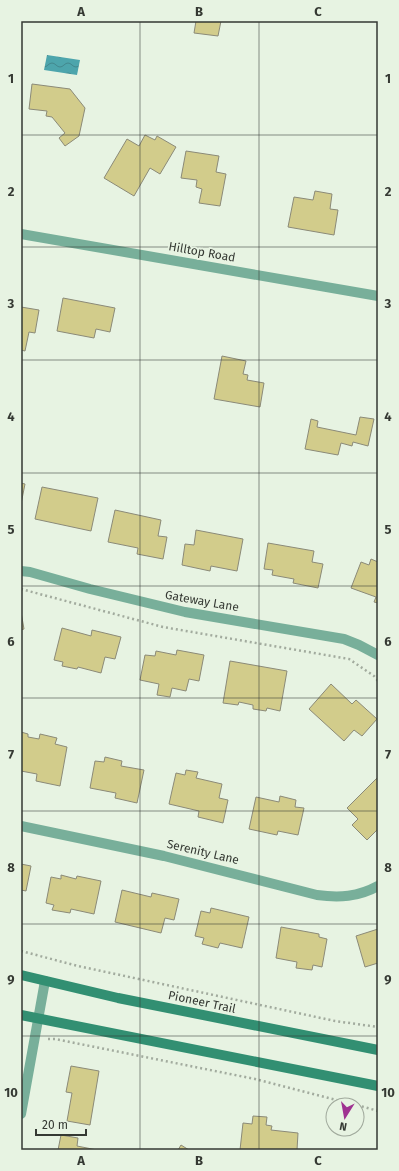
<svg xmlns="http://www.w3.org/2000/svg" width="399" height="1171" viewBox="0 0 399 1171" font-family="'Fira Sans',sans-serif">
<defs>
<pattern id="water-waves" width="16" height="10" patternUnits="userSpaceOnUse"><rect width="16" height="10" fill="#4da5ac"/><path d="M0 5q4-4 8 0t8 0" fill="none" stroke="#41878d"/></pattern>
</defs>
<rect width="100%" height="100%" fill="#e7f3e2"/>
<path fill="url(#water-waves)" d="M47,55L80,60L77,75L44,70Z"/>
<g fill="#d2cc8b" stroke="#8b8a78">
<path d="M196,21H221L218,36L194,33Z"/>
<path d="M32,84L70,89L85,108L79,136L65,146L59,138L65,133L52,117L46,116L47,111L29,109Z"/>
<path d="M145,135L155,140L157,136L176,147L160,174L150,168L134,196L104,178L127,139L139,146Z"/>
<path d="M186,151L219,156L216,172L226,174L220,206L199,203L202,189L196,187L197,180L181,178Z"/>
<path d="M315,191L332,194L330,209L338,210L334,235L288,227L294,197L313,200Z"/>
<path d="M63,298L115,308L110,332L96,329L94,338L57,331Z"/>
<path d="M21,307L39,310L35,333L29,332L25,351L21,350Z"/>
<path d="M222,356L246,361L243,374L248,375L247,380L264,383L260,407L214,399Z"/>
<path d="M360,417L374,419L368,446L353,442L352,446L341,443L338,455L305,449L311,419L318,421L317,427L356,435Z"/>
<path d="M21,483L25,484L21,504Z"/>
<path d="M42,487L98,498L91,531L35,519Z"/>
<path d="M115,510L161,520L158,536L167,537L163,559L137,554L138,548L108,542Z"/>
<path d="M196,530L243,539L237,571L211,566L210,571L182,565L185,544L194,545Z"/>
<path d="M268,543L314,551L312,562L323,564L318,588L293,583L294,579L272,575L273,570L264,569Z"/>
<path d="M371,559L378,562V603L374,602L376,597L351,588L361,562L369,565Z"/>
<path d="M21,612L24,629L21,630Z"/>
<path d="M62,628L91,636L92,630L121,637L115,659L105,657L101,673L78,667L77,669L62,666L63,662L54,660Z"/>
<path d="M177,650L204,655L199,681L189,679L186,691L172,688L170,697L157,695L159,684L140,680L145,655L155,656L156,651L176,655Z"/>
<path d="M230,661L287,671L280,711L267,708L266,711L253,709V705L239,702L238,705L223,703Z"/>
<path d="M331,684L352,704L356,700L377,719L362,736L354,730L344,741L309,709Z"/>
<path d="M21,732L28,734V737L39,739L40,734L57,738L55,744L67,747L60,786L36,781L37,774L21,771Z"/>
<path d="M105,757L122,761L121,766L144,770L137,803L115,798L116,793L90,788L95,761L104,762Z"/>
<path d="M186,770L198,772L196,778L222,784L219,798L228,800L223,823L198,817L199,811L169,804L176,773L185,775Z"/>
<path d="M378,777V829L367,840L352,825L358,819L347,808Z"/>
<path d="M280,796L296,800L295,807L304,808L298,835L278,831L277,835L249,829L256,797L279,802Z"/>
<path d="M21,864L31,866L26,891L21,890Z"/>
<path d="M61,875L76,879L77,876L101,881L94,914L71,909L70,913L52,910L54,905L46,903L51,877L61,879Z"/>
<path d="M122,890L151,897L152,893L179,899L174,920L165,918L161,933L115,922Z"/>
<path d="M211,908L249,917L242,948L220,943L218,948L202,944L204,938L195,936L201,911L210,913Z"/>
<path d="M281,927L319,934V937L327,939L322,967L313,965L312,970L296,968L297,962L276,958Z"/>
<path d="M378,929V963L365,967L356,936Z"/>
<path d="M71,1066L99,1071L90,1125L67,1121L72,1093L66,1092Z"/>
<path d="M253,1116L267,1117L266,1125L272,1126L271,1130L298,1133L297,1150H240L243,1123L252,1124Z"/>
<path d="M61,1135L78,1138L77,1146L97,1150H58Z"/>
<path d="M181,1145L189,1150H178Z"/>
</g>
<g fill="none" stroke-linecap="round" stroke-linejoin="round">
<g stroke="#a2ab9e" stroke-width="2.5" stroke-dasharray="2 3" stroke-linecap="butt">
<path d="M21,589L163,627L349,659L374,676L378,681"/>
<path d="M21,951L78,966L335,1021L378,1027"/>
<path d="M48,1039H55L255,1079L356,1105"/>
<path d="M357,1105L378,1111"/>
</g>
<g stroke="#78af9a" stroke-width="10">
<path d="M21,234L378,296"/>
<path d="M21,571L30,572L90,589L185,612L344,639L359,645L378,655"/>
<path d="M21,826L164,856L317,895C339,898 358,897 378,886"/>
<path d="M21,1114L45,981"/>
</g>
<g stroke="#328f72" stroke-width="10">
<path d="M21,975L118,998L378,1050"/>
<path d="M21,1015L378,1086"/>
</g>
</g>
<path fill="none" stroke="#353933" stroke-width="1" stroke-opacity="0.55" d="M140,21V1150M259,21V1150M21,135H378M21,247H378M21,360H378M21,473H378M21,586H378M21,698H378M21,811H378M21,924H378M21,1036H378"/>
<g text-anchor="middle" dominant-baseline="central" stroke-width="3.5" stroke-linejoin="round" paint-order="stroke">
<g font-size="12" fill="#353933" stroke="#e7f3e2">
<text transform="translate(202 252) rotate(10)">Hilltop Road</text>
<text transform="translate(202 601) rotate(10)">Gateway Lane</text>
<text transform="translate(203 852) rotate(13)">Serenity Lane</text>
<text transform="translate(202 1002) rotate(12)">Pioneer Trail</text>
</g>
</g>
<rect width="399" height="1171" fill="none" stroke="#e7f3e2" stroke-width="44"/>
<g transform="translate(345 1117) rotate(191)"><circle r="19" fill="#e7f3e2" stroke="#a0a99c"/>
<path d="M0-3L7 15L0 10L-7 15Z" fill="#9f3291"/>
<text y="-6" font-size="11" font-weight="bold" text-anchor="middle" fill="#353933">N</text>
</g>
<path d="M36 1129v6h50v-6" fill="none" stroke="#353933" stroke-width="2"/>
<text x="42" y="1129" font-size="12" fill="#353933" stroke="#e7f3e2" stroke-width="3" paint-order="stroke">20 m</text>
<rect x="22" y="22" width="355" height="1127" fill="none" stroke="#353933" stroke-width="1.5"/>
<g font-size="13" text-anchor="middle" font-weight="bold" fill="#353933">
<text x="81" y="16">A</text>
<text x="199" y="16">B</text>
<text x="318" y="16">C</text>
<text x="11" y="83">1</text>
<text x="388" y="83">1</text>
<text x="11" y="196">2</text>
<text x="388" y="196">2</text>
<text x="11" y="308">3</text>
<text x="388" y="308">3</text>
<text x="11" y="421">4</text>
<text x="388" y="421">4</text>
<text x="11" y="534">5</text>
<text x="388" y="534">5</text>
<text x="11" y="646">6</text>
<text x="388" y="646">6</text>
<text x="11" y="759">7</text>
<text x="388" y="759">7</text>
<text x="11" y="872">8</text>
<text x="388" y="872">8</text>
<text x="11" y="984">9</text>
<text x="388" y="984">9</text>
<text x="11" y="1097">10</text>
<text x="388" y="1097">10</text>
<text x="81" y="1165">A</text>
<text x="199" y="1165">B</text>
<text x="318" y="1165">C</text>
</g>
</svg>
